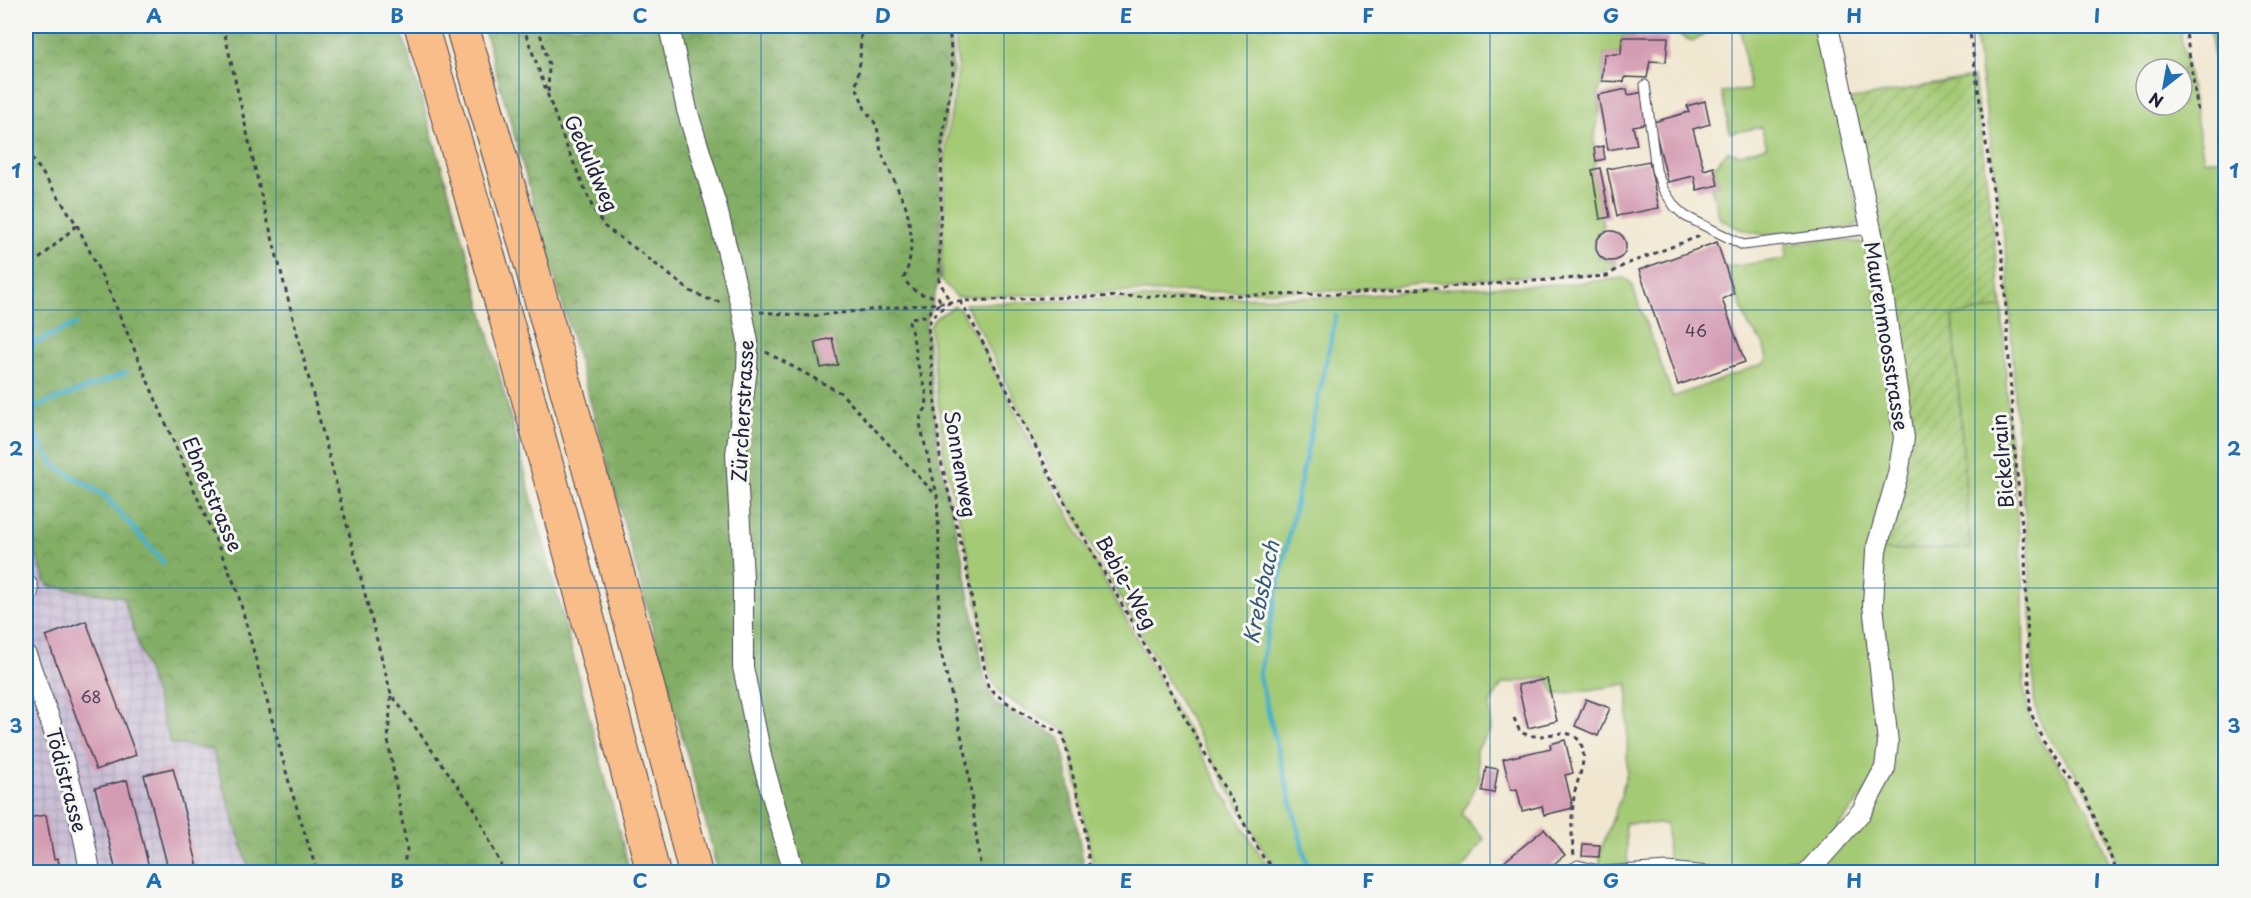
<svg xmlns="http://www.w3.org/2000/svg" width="2251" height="898" viewBox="0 0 2251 898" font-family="'Playpen Sans',sans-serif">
<defs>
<pattern id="industrial-grid" width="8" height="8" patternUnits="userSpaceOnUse" patternTransform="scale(1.5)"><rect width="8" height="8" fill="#cabfd6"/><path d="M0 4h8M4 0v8" fill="none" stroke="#ada4b9"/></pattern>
<pattern id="forest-crowns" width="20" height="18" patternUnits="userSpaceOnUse" patternTransform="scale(1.5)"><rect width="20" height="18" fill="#83ae66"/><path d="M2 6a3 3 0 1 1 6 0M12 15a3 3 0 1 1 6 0" fill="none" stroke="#6b8d55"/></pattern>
<pattern id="garden-furrows" width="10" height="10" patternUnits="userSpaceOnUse" patternTransform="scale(1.5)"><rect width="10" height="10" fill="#a4ca74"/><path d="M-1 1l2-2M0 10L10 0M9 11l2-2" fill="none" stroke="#8dad65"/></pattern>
</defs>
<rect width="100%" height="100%" fill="#f6f6f2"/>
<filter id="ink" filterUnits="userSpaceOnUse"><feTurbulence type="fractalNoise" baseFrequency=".0167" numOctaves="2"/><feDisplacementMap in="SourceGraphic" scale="12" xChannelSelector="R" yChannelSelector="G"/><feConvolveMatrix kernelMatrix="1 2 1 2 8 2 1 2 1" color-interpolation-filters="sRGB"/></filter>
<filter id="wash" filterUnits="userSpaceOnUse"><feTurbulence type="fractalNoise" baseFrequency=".008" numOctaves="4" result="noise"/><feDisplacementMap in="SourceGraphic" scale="24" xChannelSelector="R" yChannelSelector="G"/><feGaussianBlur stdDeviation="1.35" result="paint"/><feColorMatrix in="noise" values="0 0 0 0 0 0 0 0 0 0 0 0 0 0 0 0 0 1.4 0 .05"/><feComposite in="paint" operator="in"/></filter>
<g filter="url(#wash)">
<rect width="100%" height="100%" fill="#f1e7d0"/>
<path fill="url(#industrial-grid)" d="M26,532L48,586L123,597L171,744L212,748L250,872H26Z"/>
<g fill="#a4ca74" stroke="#637658" stroke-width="1.5" fill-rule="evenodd">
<path d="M954,26H1494C1510,29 1522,34 1536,26H1634L1635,37H1622L1621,54H1604L1602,81L1598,95L1600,107L1594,140L1596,161L1592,170L1603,227C1588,244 1592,261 1616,262V266L1601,272L1571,276L1509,277L1338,291L1127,292L957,297L941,280L946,143L958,72Z"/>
<path d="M1661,26H1716L1693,42Z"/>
<path d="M1740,26H1824L1860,223L1850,228L1764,235L1740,229L1720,219L1711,187L1718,185L1714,167L1728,151L1740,154L1767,146L1761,127L1730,133L1722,92L1750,90Z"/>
<path d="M1974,26H2179L2204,160L2225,158V872H2121C2109,843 2099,811 2082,783C2062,750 2043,743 2034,700L2029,553L2018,449L2007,258ZM2146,69H2182V105H2146Z"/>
<path d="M2209,26H2225V116H2224Z"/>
<path d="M1840,239L1864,244L1872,255L1899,449L1877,527L1884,734L1875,780L1807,866L1767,872H1746L1668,865L1667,824L1625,823L1628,866H1600V852L1620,799L1627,772L1628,684L1555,695L1547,677L1502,684L1490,704L1491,730L1476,750L1480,778L1462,814L1484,839L1460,872H1278L1269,860L1089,542L1034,439L981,332L965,304L1146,298L1341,297L1460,288L1567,284L1624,278L1631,283L1673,397L1765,363L1767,359L1763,343L1749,326L1726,267L1786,259L1785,244Z"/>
<path d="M955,306L961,310L981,344L1052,485L1179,715L1252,842L1272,872H1094L1067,731L1035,715L1002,695L991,679L969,560L944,456L930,326L935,318Z"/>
<path d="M2002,307L2009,431L2023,579L2024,689L2030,719L2042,744L2067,776L2089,811L2113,872H1814L1885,782L1879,633L1880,550L1970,548L1953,315Z"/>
</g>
<g fill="url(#forest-crowns)" stroke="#526850" stroke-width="1.5">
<path d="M26,26H400L467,252L630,872H250L212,749L171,744L123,597L48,586L26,531Z"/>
<path d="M483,26H949L953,73L942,142L939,280L926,324L939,457L963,560L985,679L995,704L1061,738L1085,872H717L709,835L600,436Z"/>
</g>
<path fill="url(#garden-furrows)" stroke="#637658" stroke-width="1.5" d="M1974,77L2002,307L1953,316L1970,548L1880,550L1903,474L1847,100Z"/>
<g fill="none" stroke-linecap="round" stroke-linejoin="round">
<g stroke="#49b1c8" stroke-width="5">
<path d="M26,347L76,324"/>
<path d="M26,411L126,373"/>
<path d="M26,428L36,437L55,466L104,495L163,562"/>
<path d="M1309,872L1259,675L1336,316"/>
</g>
</g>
<g id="blocks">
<g fill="#d49cb2">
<path d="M1622,37H1668L1666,62L1650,61L1647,78L1625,77L1624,82L1602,81L1604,54H1621Z"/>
<path d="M1627,89L1628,95L1644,92L1649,123L1633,126L1637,145L1608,150L1598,95Z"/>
<path d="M1705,101L1710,124L1693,129L1704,170L1714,167L1718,185L1697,190L1694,176L1668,182L1653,122L1689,112L1687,106Z"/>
<path d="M1603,146L1605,159L1596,161L1594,148Z"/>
<path d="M1649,161L1659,208L1617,216L1607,169Z"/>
<path d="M1600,168L1610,217L1600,219L1592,170Z"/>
<circle cx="1611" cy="246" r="15"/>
<path d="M1717,242L1734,293L1722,299L1745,362L1678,385L1639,270Z"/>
<path d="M832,338L838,365L821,368L815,342Z"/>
<path d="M86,621L136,755L96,770L46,636Z"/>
<path d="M1547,679L1557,721L1528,728L1518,685Z"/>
<path d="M1586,699L1610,708L1598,736L1575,726Z"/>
<path d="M1565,740L1573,773L1565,775L1573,808L1544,815L1542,806L1522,811L1517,789L1511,790L1503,759L1551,748L1550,744Z"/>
<path d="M1486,767L1498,769L1494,793L1482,791Z"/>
<path d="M173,768L187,822L199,872H169L144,775Z"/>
<path d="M127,780L141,834L150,872H116L109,842L95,788Z"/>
<path d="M46,815L54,859L58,858L60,872H26V818Z"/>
<path d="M1544,829L1565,855L1544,872H1513L1504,862Z"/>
<path d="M1583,844L1600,845L1599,857L1582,856Z"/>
</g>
</g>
</g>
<g filter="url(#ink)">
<use href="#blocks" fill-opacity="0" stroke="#414051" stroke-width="1.5"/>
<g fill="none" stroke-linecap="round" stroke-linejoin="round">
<defs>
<g id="service">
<path d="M1645,85L1656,170L1663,189L1675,207L1685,216L1743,245L1870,229"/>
<path d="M26,576C36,584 36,596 26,604"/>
<path d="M1565,872L1578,865L1602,871L1668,867L1719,872"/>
<path d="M1792,872L1810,870"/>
</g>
<g id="minor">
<path d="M669,26L687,110L716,205L742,310L748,342L747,369L736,454L743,578V667L762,760L794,872"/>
<path d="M26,655C53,726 79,797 90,872"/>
<path d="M1808,872L1862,811L1885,768L1888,743L1873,605L1876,550L1898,474L1904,438L1879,267L1828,26"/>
</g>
<g id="motorway">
<path d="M421,26C505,306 582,588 653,872"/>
<path d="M462,26C544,307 625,588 695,872"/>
</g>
</defs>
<use href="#service" stroke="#414051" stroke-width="11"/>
<use href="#minor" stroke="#414051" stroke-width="22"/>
<use href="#motorway" stroke="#414051" stroke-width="35"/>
<g stroke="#414051" stroke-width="3" stroke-dasharray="4.5 4.5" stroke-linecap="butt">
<path d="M223,26L261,195L391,694L474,808L504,872"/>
<path d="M523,26L564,140L594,211L605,227L639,251L690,291L708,299L721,302"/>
<path d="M538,26L549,65L548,97"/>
<path d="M861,26L860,62L856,86L865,109L877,126L881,152L907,209L912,241L909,264L904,278C912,293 922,295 938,297L941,302L925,316L911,318L909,322L916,350L915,356L926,390L927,407L921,415L920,424L937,495L940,564L938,640L966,755L981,872"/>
<path d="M949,26L953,73L942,142L939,280L950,302L932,317L928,326L940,457L965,561L988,687C1011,708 1035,721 1063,734L1084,823L1090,872"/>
<path d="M1969,26L2003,260L2014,443L2025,555L2030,711L2043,740L2085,795L2117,872"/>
<path d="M2185,26L2198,112"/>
<path d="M26,151L39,168L77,225L111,295L237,590L290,786L317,872"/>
<path d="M26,271L77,225"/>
<path d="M960,301L978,333L1054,483L1263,857L1277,872"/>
<path d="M760,312L810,316L960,301L1074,297L1344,294L1607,276L1624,265L1700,236"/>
<path d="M766,352L841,393L935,494"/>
<path d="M391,696L388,740L407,849L402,872"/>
<path d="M1514,718L1520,732C1542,743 1558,727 1574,736C1579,739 1582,744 1583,751C1585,763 1578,779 1575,791C1571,813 1571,834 1574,855"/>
</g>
<use href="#service" stroke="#fff" stroke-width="9"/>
<use href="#minor" stroke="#fff" stroke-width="20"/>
<use href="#motorway" stroke="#f8bd89" stroke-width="33"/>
</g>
</g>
<path fill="none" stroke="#1f6fb2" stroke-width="1.5" stroke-opacity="0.55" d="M276,26V872M519,26V872M761,26V872M1004,26V872M1247,26V872M1490,26V872M1732,26V872M1975,26V872M26,310H2226M26,588H2226"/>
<g text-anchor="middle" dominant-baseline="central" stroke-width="6" stroke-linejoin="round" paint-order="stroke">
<g font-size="16" fill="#4e4059">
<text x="1696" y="330">46</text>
<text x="91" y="696">68</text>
</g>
<g font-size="20" fill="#22223b" stroke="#f6f6f2">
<text transform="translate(592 163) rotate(66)">Geduldweg</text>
<text transform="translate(1887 336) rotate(81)">Maurenmoosstrasse</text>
<text transform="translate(742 411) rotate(-87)">Zürcherstrasse</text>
<text transform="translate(2002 461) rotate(-95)">Bickelrain</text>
<text transform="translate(961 464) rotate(80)">Sonnenweg</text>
<text transform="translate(213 494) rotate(67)">Ebnetstrasse</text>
<text transform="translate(1127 582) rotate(61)">Bebie-Weg</text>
<text transform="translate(67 780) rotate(75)">Tödistrasse</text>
</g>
<g font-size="21" font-style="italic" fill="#325b73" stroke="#f6f6f2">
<text transform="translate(1260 592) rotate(-78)">Krebsbach</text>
</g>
</g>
<rect width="2251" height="898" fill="none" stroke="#f6f6f2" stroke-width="66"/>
<g transform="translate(2164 87) rotate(211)"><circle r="28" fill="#f6f6f2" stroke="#a1a1a9" stroke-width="1.5"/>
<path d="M0-4.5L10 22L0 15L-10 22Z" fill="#1f6fb2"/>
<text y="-9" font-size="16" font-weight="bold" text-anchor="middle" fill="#22223b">N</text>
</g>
<rect x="33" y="33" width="2185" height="832" fill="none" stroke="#1f6fb2" stroke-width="2"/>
<g font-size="20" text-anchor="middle" font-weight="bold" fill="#1f6fb2">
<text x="154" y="23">A</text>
<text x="397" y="23">B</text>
<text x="640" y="23">C</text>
<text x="883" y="23">D</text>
<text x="1126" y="23">E</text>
<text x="1368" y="23">F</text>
<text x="1611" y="23">G</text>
<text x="1854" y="23">H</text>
<text x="2097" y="23">I</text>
<text x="16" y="178">1</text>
<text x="2234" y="178">1</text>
<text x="16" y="456">2</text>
<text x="2234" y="456">2</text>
<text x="16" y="733">3</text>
<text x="2234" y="733">3</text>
<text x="154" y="888">A</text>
<text x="397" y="888">B</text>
<text x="640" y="888">C</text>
<text x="883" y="888">D</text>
<text x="1126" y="888">E</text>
<text x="1368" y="888">F</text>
<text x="1611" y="888">G</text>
<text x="1854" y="888">H</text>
<text x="2097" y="888">I</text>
</g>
</svg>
